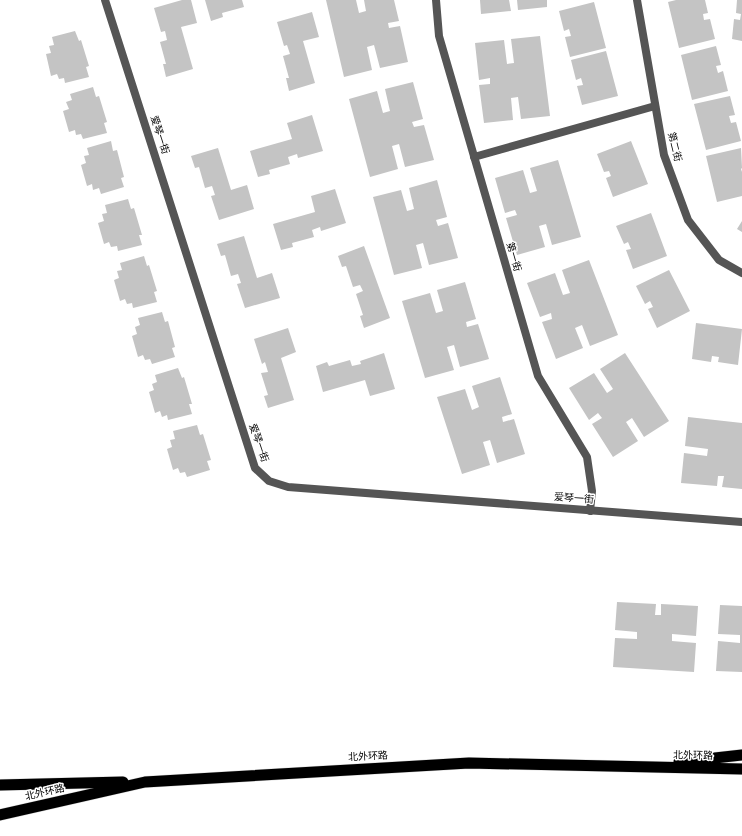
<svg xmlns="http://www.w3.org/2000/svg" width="742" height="836" viewBox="0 0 742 836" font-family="Overpass,'Noto Sans SC',sans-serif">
<rect width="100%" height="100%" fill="#fff"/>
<g fill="#c4c4c4">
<path d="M182,0H191L197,23L181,27L193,69L166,77L163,64H166L160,42L167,40L165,31L161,32L154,8Z"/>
<path d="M205,0H242L244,7L222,13L223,17L211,21Z"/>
<path d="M326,0H356L359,13L366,11L364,0H394L399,21L388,23L389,28L400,26L408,62L380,68L374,45L367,47L372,70L344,77Z"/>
<path d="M480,0H509L511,11L481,14Z"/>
<path d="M517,0H547V7L518,10Z"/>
<path d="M676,0H705L708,13L703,14L704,20L710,19L715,39L679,48L668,2Z"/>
<path d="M737,0H742V41L732,39L734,19L740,20L741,14L736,13Z"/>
<path d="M594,2L606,48L570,57L565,37L571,36L569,29L564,31L559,11Z"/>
<path d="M312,12L319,37L303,41L315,83L289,91L286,78H289L283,56L290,54L287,45L284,46L277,22Z"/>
<path d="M75,31L79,41L81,40L89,66L86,67L89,77L65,83L64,78L59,79L57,74L51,76L46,54L51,53L49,46L54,45L52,37Z"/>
<path d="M540,36L550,116L521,119L518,97L511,98L513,120L484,123L479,85L490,84V78L479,80L475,43L504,40L507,64L514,63L511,39Z"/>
<path d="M716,46L721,65L716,66L718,73L723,71L728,91L692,100L681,55Z"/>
<path d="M606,51L618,96L582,105L577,86L583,85L581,78L576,80L571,60Z"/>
<path d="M413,82L423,119L412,122L414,127L424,125L434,160L405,167L399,144L392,146L398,169L370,177L349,99L377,91L383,113L390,111L385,89Z"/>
<path d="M93,87L96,97L99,96L107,122L104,123L107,133L83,139L81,134L76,135L75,130L69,132L63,111L69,109L66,102L72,100L70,94Z"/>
<path d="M730,96L735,115L729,116L731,123L736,122L741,141L706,150L694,104Z"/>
<path d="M312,115L323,151L298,158L297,154L288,157L290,164L269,170L270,174L258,177L250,151L292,139L287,123Z"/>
<path d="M111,141L113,151L117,150L124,177L121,178L124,187L101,194L99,188L93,190L92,184L87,186L81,165L86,163L84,156L89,155L87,148Z"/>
<path d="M631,141L648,184L613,197L606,178L611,176L609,171L604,172L597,154Z"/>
<path d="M218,148L231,190L247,185L254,209L219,220L211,196L215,195L212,186L205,188L199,167L195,168L191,156Z"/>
<path d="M741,148L742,168L741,169L742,172V196L717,202L706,156Z"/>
<path d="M558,160L581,237L552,245L546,224L539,226L545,247L517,255L506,218L517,215L515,210L505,213L495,178L523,170L530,193L537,191L530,168Z"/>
<path d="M437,180L447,217L436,220L438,226L448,223L458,258L429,265L423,243L416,245L422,268L394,275L373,197L401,190L407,211L414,209L409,188Z"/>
<path d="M335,189L346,223L321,231L320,227L312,230L314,237L292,243L293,247L281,250L273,224L315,212L311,196Z"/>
<path d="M128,199L131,209L134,208L142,235H139L142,245L118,251L117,246L111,247L109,242L104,244L98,223L104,221L102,214L107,213L105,205Z"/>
<path d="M651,213L667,256L633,269L626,250L631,249L628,242L624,244L616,226Z"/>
<path d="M742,221V232L737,229Z"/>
<path d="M244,236L257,278L272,273L280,298L245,308L237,284L241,283L238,274L231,276L225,255L221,256L217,244Z"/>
<path d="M364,246L390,318L364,328L360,316L363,315L356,294L363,291L360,285L353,287L346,266L342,267L338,256Z"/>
<path d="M144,256L147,266L149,265L157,291L154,292L157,302L133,308L132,303L127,304L125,299L120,301L114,280L119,278L117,271L122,270L120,263Z"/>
<path d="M589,260L618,335L590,346L582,325L575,328L583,348L556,359L542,322L552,319L551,313L540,317L527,283L555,273L563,295L570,293L562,270Z"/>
<path d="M669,270L690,311L657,328L648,309L653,307L650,301L645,304L636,286Z"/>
<path d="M465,282L476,319L466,322L467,327L478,324L489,359L460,367L454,345L447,347L454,370L425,378L402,301L430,293L436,313L443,311L437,290Z"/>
<path d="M162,312L165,322L168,321L175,347L172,348L175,357L152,364L150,359L145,360L143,355L138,357L132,336L137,334L135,327L140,325L138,318Z"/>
<path d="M696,323L742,329L738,365L718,362L719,357L712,356L711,362L692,359Z"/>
<path d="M288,328L296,352L281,358L294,400L268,408L264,396L268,395L261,373L268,372L265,362L262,364L254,339Z"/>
<path d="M384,353L395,389L370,396L365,380L323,392L316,366L327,362L329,366L350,360L352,366L361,364L360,361Z"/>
<path d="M625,353L669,421L644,437L632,418L626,422L638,441L613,457L592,424L602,418L598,413L589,420L569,388L594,373L607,393L613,389L600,369Z"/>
<path d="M178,368L182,378L184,377L192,404H189L192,414L168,420L167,415L162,417L160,411L155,413L149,392L154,390L152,384L157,382L155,375Z"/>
<path d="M500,377L512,414L502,417L503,422L514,419L525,454L497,463L490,440L483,442L490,465L462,474L437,397L465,389L472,410L479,407L472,386Z"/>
<path d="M688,417L742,423V489L722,487L724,476H718L717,486L681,483L684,453L707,456L708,449L685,446Z"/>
<path d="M197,425L200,435L203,434L211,460L207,461L210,470L187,477L185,472L180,473L178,468L173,470L167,449L172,447L170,440L175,439L173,431Z"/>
<path d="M617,602L656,604L655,615H661V604L698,606L696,636L672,634V641L696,643L694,672L613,667L615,638L637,639V632L615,630Z"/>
<path d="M720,605L742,606V672L716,671L718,641L740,643V635L718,634Z"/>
</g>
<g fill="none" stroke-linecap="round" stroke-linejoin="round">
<defs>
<g id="trunk">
<path d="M679,762L742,755"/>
<path d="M0,785L123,782"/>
<path d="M0,815L145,782L469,763L742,769"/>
</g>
</defs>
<use href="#trunk" stroke="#dbdbdb" stroke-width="12"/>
<g stroke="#555" stroke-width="8">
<path d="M105,0L255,468L269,481L288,487L742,522"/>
<path d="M436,0L439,36L538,376L587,457L592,491L590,511"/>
<path d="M637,0L664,155L688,220L719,260L742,273"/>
<path d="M474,157L655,106"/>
</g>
<use href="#trunk" stroke="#000" stroke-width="11"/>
</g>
<g text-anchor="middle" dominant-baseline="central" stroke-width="3" stroke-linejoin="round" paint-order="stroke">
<g font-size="10" fill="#000" stroke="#fff">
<text transform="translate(159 135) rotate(72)">爱琴一街</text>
<text transform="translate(674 147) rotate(76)">第二街</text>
<text transform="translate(513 257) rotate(74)">第一街</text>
<text transform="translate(258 443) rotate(71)">爱琴一街</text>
<text transform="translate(574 499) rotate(4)">爱琴一街</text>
<text transform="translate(693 756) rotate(1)">北外环路</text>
<text transform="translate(368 757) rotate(-3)">北外环路</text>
<text transform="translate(45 793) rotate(-13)">北外环路</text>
</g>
</g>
</svg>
